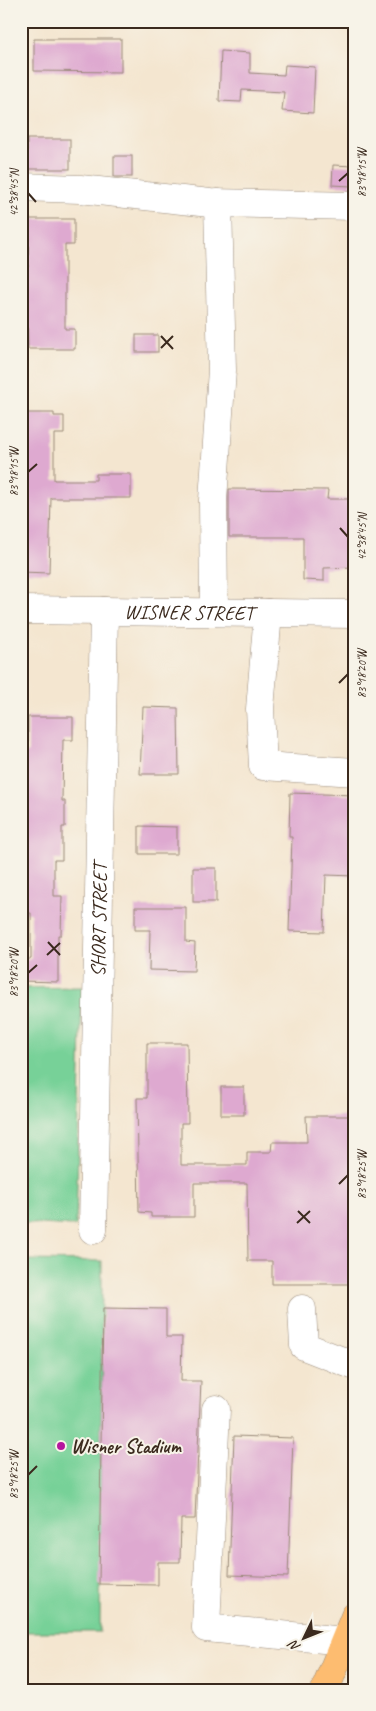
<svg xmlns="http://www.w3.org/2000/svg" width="376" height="1711" viewBox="0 0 376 1711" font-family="Caveat,sans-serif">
<rect width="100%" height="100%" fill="#f7f3e8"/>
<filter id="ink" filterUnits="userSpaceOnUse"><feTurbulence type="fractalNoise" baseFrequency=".02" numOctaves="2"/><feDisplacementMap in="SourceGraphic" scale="10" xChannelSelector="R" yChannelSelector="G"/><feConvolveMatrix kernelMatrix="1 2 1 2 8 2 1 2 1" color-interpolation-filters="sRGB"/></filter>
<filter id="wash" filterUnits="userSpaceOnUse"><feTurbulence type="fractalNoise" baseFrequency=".0096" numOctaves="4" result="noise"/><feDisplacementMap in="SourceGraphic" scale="20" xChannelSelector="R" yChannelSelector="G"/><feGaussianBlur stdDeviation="1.12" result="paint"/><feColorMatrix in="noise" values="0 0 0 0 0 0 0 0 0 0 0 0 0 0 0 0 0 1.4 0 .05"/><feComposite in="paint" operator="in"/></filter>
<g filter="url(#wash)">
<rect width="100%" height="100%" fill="#f4e6d0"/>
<g fill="#77d198" stroke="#597e5b">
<path d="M82,987L76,1226L21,1223V988Z"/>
<path d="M21,1260L102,1261L100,1632H21Z"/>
</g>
<g id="blocks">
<g fill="#dea9d0">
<path d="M34,39H121V72L34,71Z"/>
<path d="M221,51L250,53V73L284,75L285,65L315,67L313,113L282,111L284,92L242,90L241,102L219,101Z"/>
<rect x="27" y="139" width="43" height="30"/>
<rect x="114" y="156" width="18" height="21"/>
<path d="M333,165L353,166L351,186L332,185Z"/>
<path d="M29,219H74V245H65V329H75V349H28L26,267H28Z"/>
<rect x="136" y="335" width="22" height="17"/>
<path d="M21,413H54V416H64V434H54V480H96V474H131V498H51L49,573L21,572Z"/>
<path d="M229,489L328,490L327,499H355L354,567L324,568V581L303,580V537H229Z"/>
<path d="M143,707L178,708L179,774H140Z"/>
<path d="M28,717H73V740H63L62,801H65V827H62V860H54V896H62L61,935H58V982L21,981V959H31V913H22L21,753H28Z"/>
<path d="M290,793L355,795V876L326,875L324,932L289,931L292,837H289Z"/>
<path d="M139,826L177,827V854H139Z"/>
<rect x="193" y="868" width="23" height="34"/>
<path d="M135,907H186V942L195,943L194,971L149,970L150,930H135Z"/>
<path d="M147,1043H187L188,1123H181V1165H247V1152H271L272,1142H307L306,1116H355V1284H272V1261H248L247,1183H194V1217H151V1213L139,1212L137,1098H147Z"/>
<rect x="221" y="1087" width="23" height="28"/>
<path d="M103,1308L166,1309V1337H182L181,1381H201L195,1519H181L180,1562H158V1585L99,1584Z"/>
<path d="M234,1436L293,1438L288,1577L229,1575Z"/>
</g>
</g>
</g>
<g filter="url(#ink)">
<use href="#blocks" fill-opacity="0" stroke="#988877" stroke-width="1"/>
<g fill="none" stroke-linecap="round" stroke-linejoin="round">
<defs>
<g id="minor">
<path d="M21,187L80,189L210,203L355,206"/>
<path id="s1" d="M21,610L355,614"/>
<path d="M214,612L213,500L222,370L218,203"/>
<path d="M268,613L260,709L263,766L355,772"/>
<path id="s2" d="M93,1230L104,611"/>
<path d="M302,1309L304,1346L355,1366"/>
<path d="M216,1409L206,1628L345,1641"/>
</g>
<path id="major" d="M325,1690L355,1616"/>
</defs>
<use href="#minor" stroke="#988877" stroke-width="29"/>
<use href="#major" stroke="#988877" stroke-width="29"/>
<use href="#minor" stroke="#fff" stroke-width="28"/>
<use href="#major" stroke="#fdbc6f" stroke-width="28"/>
</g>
</g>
<path fill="none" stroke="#3b2a1e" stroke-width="2" d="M339,181L348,173M28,193L36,202M161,336L173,349M161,348L173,336M28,472L37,464M340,528L348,537M339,683L348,674M48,942L60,955M47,955L60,943M28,973L37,965M339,1184L348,1175M298,1211L310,1223M297,1223L310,1211M28,1475L37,1466"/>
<circle fill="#b5179e" stroke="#f7f3e8" stroke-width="2" cx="61" cy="1446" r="5"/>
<g text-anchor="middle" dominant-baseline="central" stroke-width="4" stroke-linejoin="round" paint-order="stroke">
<g font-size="20" fill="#3b2a1e" stroke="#f7f3e8">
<text stroke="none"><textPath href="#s1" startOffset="168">WISNER STREET</textPath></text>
<text stroke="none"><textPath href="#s2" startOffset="310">SHORT STREET</textPath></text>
</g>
<g font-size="20" font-weight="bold" fill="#3b2a1e" stroke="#f7f3e8" text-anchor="start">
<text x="71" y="1446">Wisner Stadium</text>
</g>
</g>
<rect width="376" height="1711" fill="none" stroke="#f7f3e8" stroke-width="55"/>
<g transform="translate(304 1638) rotate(227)" stroke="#f7f3e8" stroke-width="4" paint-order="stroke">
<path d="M0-4L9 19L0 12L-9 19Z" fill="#3b2a1e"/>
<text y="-8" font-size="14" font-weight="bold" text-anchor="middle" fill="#3b2a1e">N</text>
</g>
<rect x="28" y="28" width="320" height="1656" fill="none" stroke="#3b2a1e" stroke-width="2"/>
<g font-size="12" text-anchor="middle" fill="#3b2a1e">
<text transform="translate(362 173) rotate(-90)" y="4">83°18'15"W</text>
<text transform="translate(14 193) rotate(-90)" y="4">42°38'45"N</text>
<text transform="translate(14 472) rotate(-90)" y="4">83°18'15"W</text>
<text transform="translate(362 537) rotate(-90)" y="4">42°38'45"N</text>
<text transform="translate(362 674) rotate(-90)" y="4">83°18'20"W</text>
<text transform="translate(14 973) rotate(-90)" y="4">83°18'20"W</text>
<text transform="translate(362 1175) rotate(-90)" y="4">83°18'25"W</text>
<text transform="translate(14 1475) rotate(-90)" y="4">83°18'25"W</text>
</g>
</svg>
